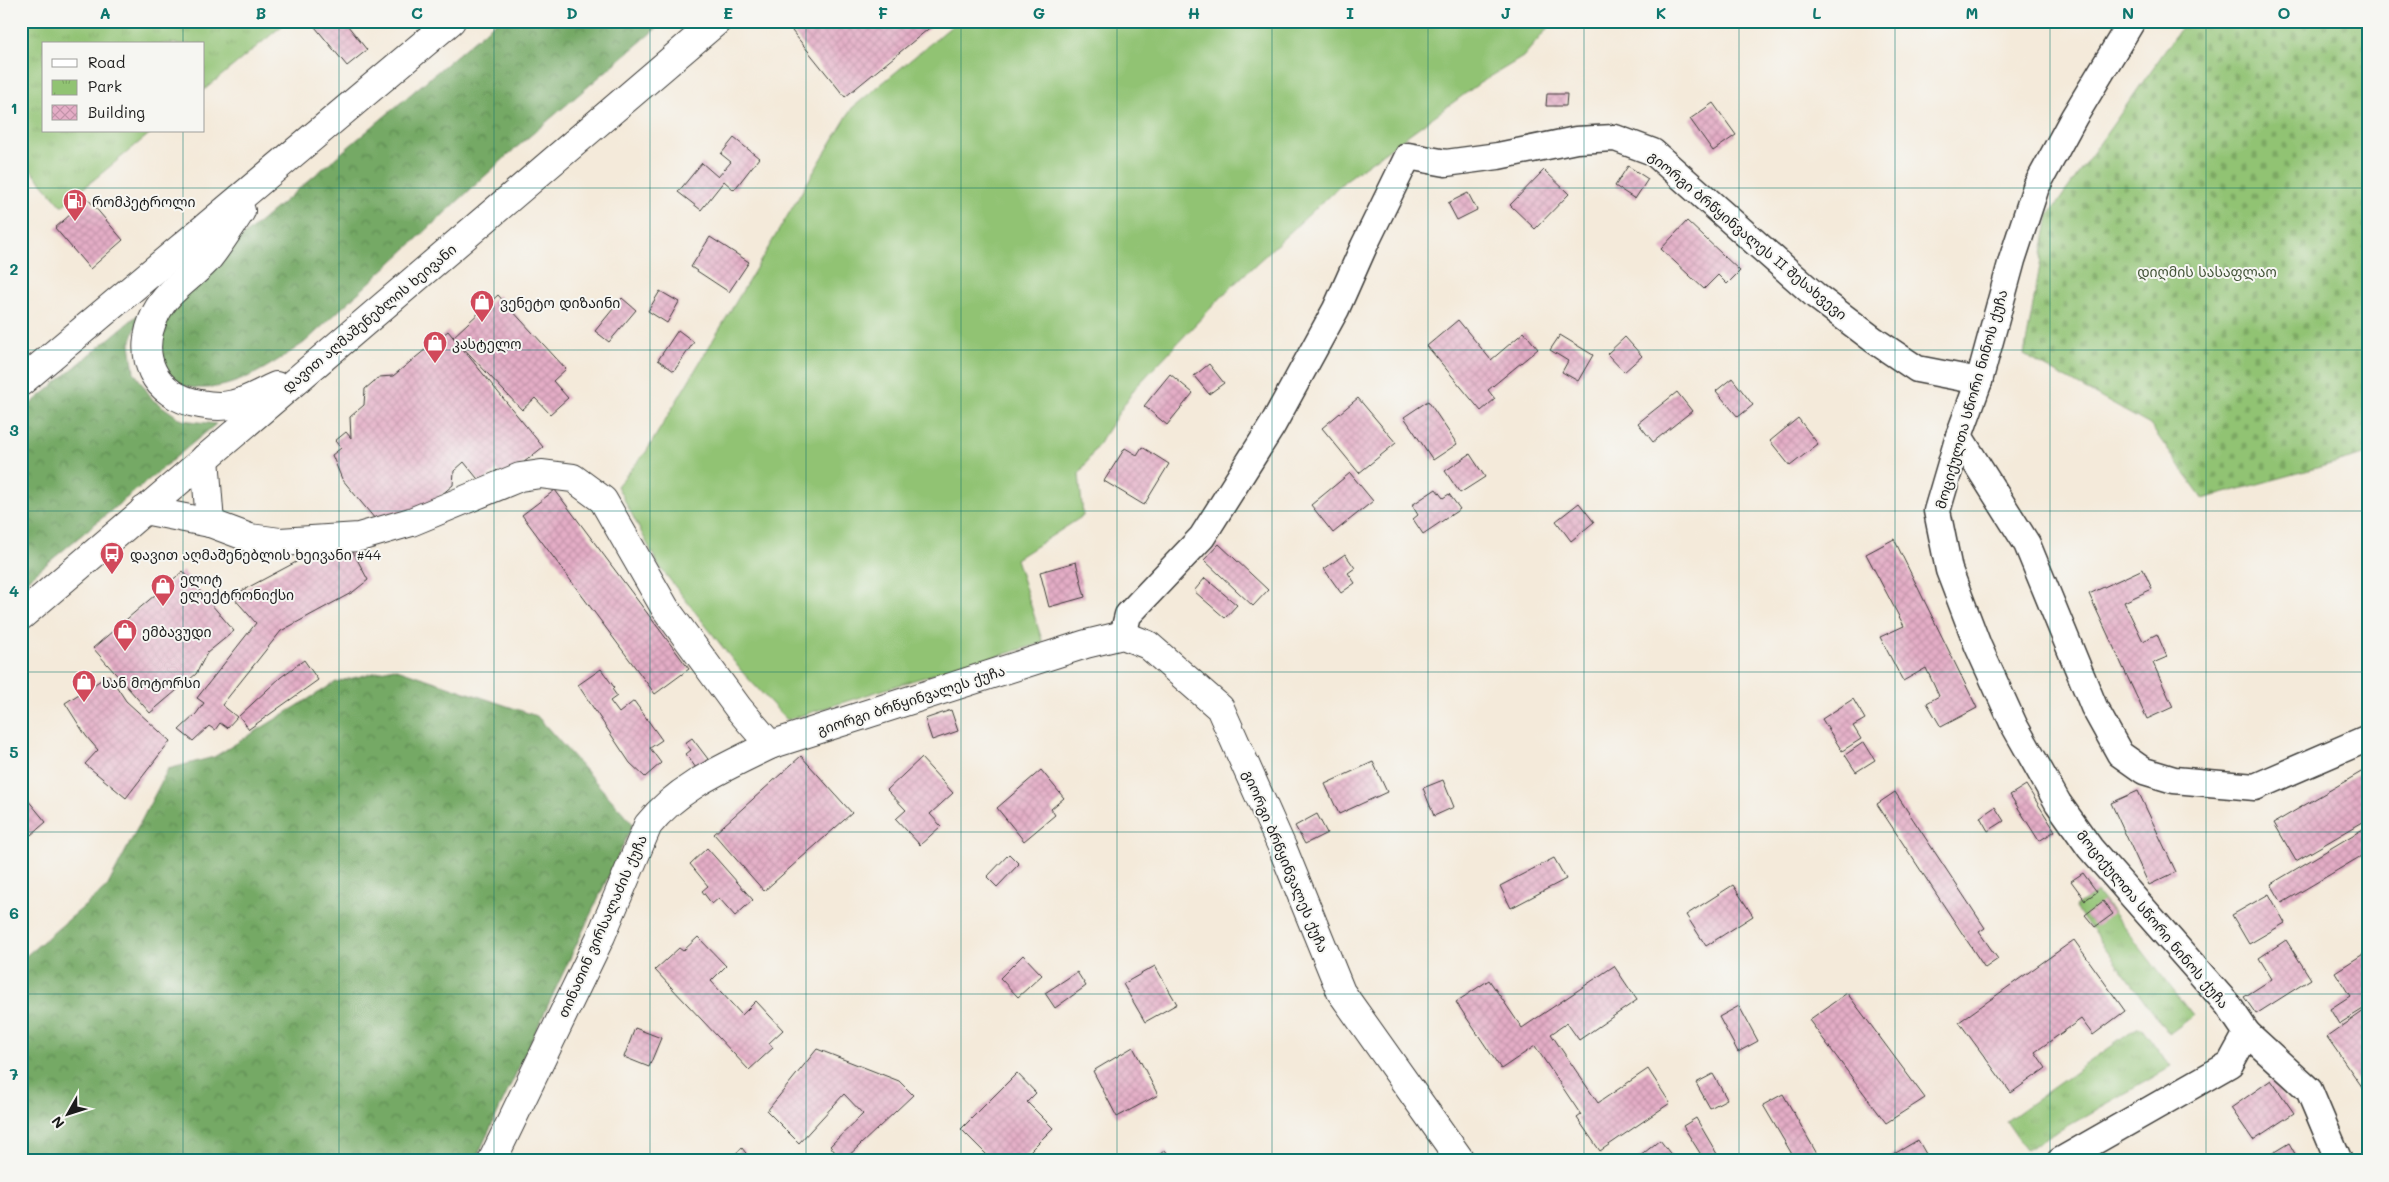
<svg xmlns="http://www.w3.org/2000/svg" width="2389" height="1182" viewBox="0 0 2389 1182" font-family="Mali,'Noto Sans Georgian',sans-serif">
<defs>
<pattern id="forest-crowns" width="20" height="18" patternUnits="userSpaceOnUse" patternTransform="scale(1.25)"><rect width="20" height="18" fill="#74a965"/><path d="M2 6a3 3 0 1 1 6 0M12 15a3 3 0 1 1 6 0" fill="none" stroke="#5e8952"/></pattern>
<pattern id="cemetery-stones" width="16" height="16" patternUnits="userSpaceOnUse" patternTransform="scale(1.25)"><rect width="16" height="16" fill="#91c373"/><path d="M2 7V4a2 2 0 0 1 4 0v3zM10 15v-3a2 2 0 0 1 4 0v3z" fill="#7ca763"/></pattern>
<pattern id="park-tufts" width="24" height="20" patternUnits="userSpaceOnUse" patternTransform="scale(1.25)"><rect width="24" height="20" fill="#91c373"/><path d="M3 7l-1-3M5 7V3M7 7l1-3M15 17l-1-3M17 17v-4M19 17l1-3" fill="none" stroke="#7ca763"/></pattern>
<pattern id="building-cross-hatch" width="8" height="8" patternUnits="userSpaceOnUse" patternTransform="scale(1.25)"><rect width="8" height="8" fill="#e4adc6"/><path d="M0 0l8 8M0 8l8-8" fill="none" stroke="#c394aa"/></pattern>
</defs>
<rect width="100%" height="100%" fill="#f6f6f2"/>
<filter id="ink" filterUnits="userSpaceOnUse"><feTurbulence type="fractalNoise" baseFrequency=".02" numOctaves="2"/><feDisplacementMap in="SourceGraphic" scale="10" xChannelSelector="R" yChannelSelector="G"/><feConvolveMatrix kernelMatrix="1 2 1 2 8 2 1 2 1" color-interpolation-filters="sRGB"/></filter>
<filter id="wash" filterUnits="userSpaceOnUse"><feTurbulence type="fractalNoise" baseFrequency=".0096" numOctaves="4" result="noise"/><feDisplacementMap in="SourceGraphic" scale="20" xChannelSelector="R" yChannelSelector="G"/><feGaussianBlur stdDeviation="1.12" result="paint"/><feColorMatrix in="noise" values="0 0 0 0 0 0 0 0 0 0 0 0 0 0 0 0 0 1.4 0 .05"/><feComposite in="paint" operator="in"/></filter>
<g filter="url(#wash)">
<rect width="100%" height="100%" fill="#f4eada"/>
<path fill="#91c373" stroke="#567048" d="M958,21H1554L1523,57L1480,83L1346,180L1229,289L1135,388L1079,474L1083,516L1016,559L1043,643L911,681L787,720L743,673L659,566L617,486L646,452L852,108Z"/>
<g fill="url(#forest-crowns)" stroke="#486240">
<path d="M497,21H665L510,153L304,343C272,364 236,391 195,388C186,387 177,383 168,381L154,354L170,302L216,259Z"/>
<path d="M141,312L130,344L134,372L153,400L182,420L216,424L21,585V412Z"/>
<path d="M394,668L537,716L633,824L475,1161H21V960L107,887L168,769L214,757L336,682Z"/>
</g>
<path fill="url(#cemetery-stones)" stroke="#567048" d="M2186,21H2368V454L2203,499L2150,425L2024,355L2049,215Z"/>
<g fill="url(#park-tufts)" stroke="#567048">
<path d="M21,21H288L204,90V44H44V131H153L62,206L21,159Z"/>
<path d="M2097,892L2193,1016L2169,1034L2075,907Z"/>
<path d="M2137,1028H2142L2171,1067L2026,1150L2006,1121Z"/>
</g>
<g id="blocks">
<g fill="url(#building-cross-hatch)">
<path d="M344,21L367,50L347,66L311,22Z"/>
<path d="M804,21H938L845,97L792,31Z"/>
<path d="M1547,94H1567L1566,106H1546Z"/>
<path d="M1713,103L1736,135L1713,151L1690,119Z"/>
<path d="M734,138L759,158L734,190L724,181L701,210L678,192L702,163L718,177L731,162L721,154Z"/>
<path d="M1628,166L1648,179L1635,199L1615,186Z"/>
<path d="M1544,170L1569,194L1535,229L1510,205Z"/>
<path d="M1468,193L1477,210L1457,220L1448,203Z"/>
<path d="M88,199L123,240L90,269L55,228Z"/>
<path d="M1687,221L1740,271L1727,284L1718,275L1704,289L1661,249Z"/>
<path d="M710,237L749,262L729,292L691,267Z"/>
<path d="M660,291L679,302L667,323L648,311Z"/>
<path d="M498,295L566,369L553,381L568,398L550,414L535,398L522,410L453,337Z"/>
<path d="M622,298L636,310L609,342L595,331Z"/>
<path d="M1458,320L1491,360L1524,332L1538,349L1488,390L1495,399L1481,411L1427,346Z"/>
<path d="M678,330L694,342L674,371L658,360Z"/>
<path d="M448,331L543,447L504,478L497,470L481,483L464,462L454,471L453,485L421,512L375,519L342,479L332,455L341,448L335,441L346,432L351,438L350,417L364,405L365,389L379,377L393,376Z"/>
<path d="M1560,335L1593,355L1578,381L1562,372L1568,361L1550,350Z"/>
<path d="M1625,337L1642,356L1624,372L1607,354Z"/>
<path d="M1209,364L1224,383L1209,394L1194,376Z"/>
<path d="M1170,374L1193,393L1167,425L1144,406Z"/>
<path d="M1732,378L1753,405L1738,417L1716,391Z"/>
<path d="M1677,392L1692,411L1653,442L1638,423Z"/>
<path d="M1358,398L1396,443L1359,473L1322,428Z"/>
<path d="M1428,401L1457,444L1433,460L1404,417Z"/>
<path d="M1798,418L1818,444L1790,466L1770,441Z"/>
<path d="M1142,447L1169,464L1144,505L1104,481L1125,448L1137,455Z"/>
<path d="M1470,454L1485,477L1460,493L1445,471Z"/>
<path d="M1350,473L1373,501L1333,533L1311,505Z"/>
<path d="M1436,489L1443,498L1449,494L1460,509L1423,534L1413,519L1418,515L1412,505Z"/>
<path d="M555,490L689,669L655,694L522,515Z"/>
<path d="M1579,503L1594,522L1571,541L1556,521Z"/>
<path d="M1894,539L1977,708L1941,727L1927,703L1939,696L1926,668L1903,681L1880,637L1904,626L1866,554Z"/>
<path d="M1219,544L1268,590L1253,606L1204,560Z"/>
<path d="M351,548L368,580L353,592L281,631L222,705L237,717L227,728L220,723L215,730L209,726L193,741L179,730L196,714L204,703L197,698L256,623L232,596L317,551Z"/>
<path d="M1345,554L1355,568L1348,573L1355,583L1341,593L1324,569Z"/>
<path d="M1076,562L1085,597L1049,607L1040,572Z"/>
<path d="M2143,569L2152,589L2124,602L2143,641L2157,634L2167,657L2153,663L2173,707L2147,719L2089,594Z"/>
<path d="M183,571L234,631L207,653L196,674L150,713L93,648Z"/>
<path d="M1205,578L1237,605L1225,618L1194,591Z"/>
<path d="M304,660L318,680L249,729L239,716L281,677Z"/>
<path d="M601,669L614,687L612,689L617,696L610,701L619,713L634,701L662,740L650,748L661,763L645,777L630,763L578,685Z"/>
<path d="M109,675L126,701L170,741L126,798L85,764L98,750L86,736L65,703Z"/>
<path d="M1853,699L1865,719L1853,726L1861,739L1842,751L1822,719Z"/>
<path d="M951,710L958,731L932,740L925,719Z"/>
<path d="M692,738L708,759L696,768L686,754L691,750L685,743Z"/>
<path d="M1864,742L1875,760L1856,772L1845,755Z"/>
<path d="M801,756L852,813L764,891L714,834Z"/>
<path d="M921,758L953,793L930,814L941,826L920,845L896,819L906,810L887,790Z"/>
<path d="M1373,762L1387,792L1339,814L1325,784Z"/>
<path d="M2368,768V819L2296,861L2274,823Z"/>
<path d="M1041,770L1064,798L1051,809L1055,815L1024,841L997,808Z"/>
<path d="M1443,780L1454,807L1434,816L1423,788Z"/>
<path d="M2026,785L2055,831L2039,841L2010,795Z"/>
<path d="M2138,791L2176,872L2149,885L2111,803Z"/>
<path d="M1895,792L1985,928L1979,932L1998,959L1985,968L1877,804Z"/>
<path d="M27,799L46,822L31,835L21,824V804Z"/>
<path d="M1995,807L2004,821L1988,831L1980,817Z"/>
<path d="M1317,814L1327,833L1305,844L1295,826Z"/>
<path d="M2368,826V852L2282,903L2271,884Z"/>
<path d="M707,848L753,900L735,916L719,898L712,904L702,891L708,886L690,864Z"/>
<path d="M1009,854L1019,864L997,887L987,877Z"/>
<path d="M1554,858L1566,879L1511,908L1500,886Z"/>
<path d="M2083,873L2097,892L2085,900L2071,881Z"/>
<path d="M1733,885L1753,916L1706,946L1686,915Z"/>
<path d="M2269,894L2285,923L2249,944L2232,915Z"/>
<path d="M2103,901L2113,914L2095,927L2085,915Z"/>
<path d="M698,937L726,966L711,981L742,1015L756,1001L783,1030L769,1043L773,1048L749,1070L655,970L679,948L683,951Z"/>
<path d="M2074,940L2125,1011L2093,1035L2081,1019L2035,1052L2046,1068L2011,1093L1959,1022Z"/>
<path d="M2286,940L2311,979L2256,1014L2244,997L2272,979L2259,958Z"/>
<path d="M2368,951V1006L2339,1024L2330,1009L2350,996L2335,972Z"/>
<path d="M1023,955L1042,975L1018,997L1000,978Z"/>
<path d="M1155,966L1177,1004L1145,1022L1123,984Z"/>
<path d="M1614,966L1637,1000L1579,1040L1567,1023L1551,1034L1598,1103L1648,1069L1670,1103L1600,1151L1577,1118L1581,1115L1535,1046L1501,1069L1456,1002L1489,980L1522,1028Z"/>
<path d="M1077,972L1086,986L1055,1008L1045,993Z"/>
<path d="M1847,993L1925,1098L1886,1123L1809,1020Z"/>
<path d="M1739,1006L1758,1041L1738,1052L1719,1017Z"/>
<path d="M2368,1008V1089L2365,1091L2327,1037Z"/>
<path d="M635,1028L661,1038L649,1067L624,1057Z"/>
<path d="M1133,1047L1158,1095L1117,1117L1093,1071Z"/>
<path d="M817,1049L899,1081L913,1095L843,1161H826L835,1152L830,1146L863,1114L844,1094L799,1143L767,1111Z"/>
<path d="M1017,1073L1036,1093L1027,1102L1053,1128L1020,1161H993L961,1129Z"/>
<path d="M1713,1074L1727,1099L1710,1108L1696,1083Z"/>
<path d="M2271,1080L2294,1113L2253,1140L2231,1108Z"/>
<path d="M1783,1094L1821,1161H1796L1763,1105Z"/>
<path d="M1696,1118L1717,1154L1705,1161L1683,1126Z"/>
<path d="M1660,1140L1672,1156L1669,1158L1671,1161H1634Z"/>
<path d="M1918,1140L1930,1161H1882Z"/>
<path d="M2289,1143L2299,1161H2268L2266,1157Z"/>
<path d="M742,1148L752,1161H727Z"/>
<path d="M1165,1150L1173,1161H1152Z"/>
</g>
</g>
</g>
<g filter="url(#ink)">
<use href="#blocks" fill-opacity="0" stroke="#3c3b38" stroke-width="1"/>
<g fill="none" stroke-linecap="round" stroke-linejoin="round">
<defs>
<g id="street">
<path d="M2132,21L2074,117L2036,187L2012,260L1979,381L1959,436L1937,511L1949,570L1978,646L2014,725L2058,803L2090,848L2228,1005L2247,1033L2309,1090L2339,1161"/>
<path d="M1959,436L2027,544L2094,707L2120,754L2144,771L2174,780L2255,787L2368,738"/>
<path d="M1123,635L1128,615L1202,537L1272,426L1336,309L1364,246L1408,156L1446,163L1498,156L1576,140L1615,138L1653,152L1816,296L1874,340L1917,369L1979,381"/>
<path d="M2060,1161L2230,1064L2247,1033"/>
</g>
<g id="secondary">
<path d="M205,458L210,523"/>
<path d="M144,510L210,523L250,538L280,542L359,537L411,522L520,477L541,474L573,478L603,500L665,608L739,709L770,745L1086,644L1123,635L1148,645L1220,708L1282,847L1341,992L1461,1161"/>
<path d="M492,1161L601,936L648,825C679,786 726,767 770,745"/>
</g>
<g id="highway">
<path d="M241,211C230,227 219,246 206,261C190,278 167,291 156,313C135,355 153,396 200,404C210,406 224,407 234,404C248,401 262,392 276,386"/>
<path d="M21,382L451,21"/>
<path d="M21,616L717,21"/>
</g>
</defs>
<use href="#street" stroke="#3c3b38" stroke-width="29"/>
<use href="#secondary" stroke="#3c3b38" stroke-width="30"/>
<use href="#highway" stroke="#3c3b38" stroke-width="30"/>
<use href="#street" stroke="#fff" stroke-width="26"/>
<use href="#secondary" stroke="#fff" stroke-width="28"/>
<use href="#highway" stroke="#fff" stroke-width="28"/>
</g>
</g>
<path fill="none" stroke="#0f766e" stroke-width="1" stroke-opacity="0.55" d="M183,21V44M339,21V1161M494,21V1161M650,21V1161M806,21V1161M961,21V1161M1117,21V1161M1272,21V1161M1428,21V1161M1584,21V1161M1739,21V1161M1895,21V1161M2050,21V1161M2206,21V1161M183,131V1161M21,188H2368M21,350H2368M21,511H2368M21,672H2368M21,832H2368M21,994H2368"/>
<defs>
<symbol id="fuel-pin" viewBox="-11 -11 22 30"><path d="M0 17L-7.5 6A9.5 9.5 0 1 1 7.5 6Z" fill="#d1495b" stroke="#f6f6f2"/><path d="M-5.5-6h7V0h2V4h1.3V-2.5L3-4.5l.8-.8L6-3V5H2.5V1h-1V6h-7ZM-4.2-4.7v3.2H.2V-4.7Z" fill="#fff"/></symbol>
<symbol id="shop-pin" viewBox="-11 -11 22 30"><path d="M0 17L-7.5 6A9.5 9.5 0 1 1 7.5 6Z" fill="#d1495b" stroke="#f6f6f2"/><path d="M-5-2.5h2.3a2.7 3.5 0 0 1 5.4 0H5L5.5 6h-11ZM-1.5-2.5h3a1.5 2.3 0 0 0-3 0Z" fill="#fff"/></symbol>
<symbol id="bus-pin" viewBox="-11 -11 22 30"><path d="M0 17L-7.5 6A9.5 9.5 0 1 1 7.5 6Z" fill="#d1495b" stroke="#f6f6f2"/><path d="M-5-6H5V4H4V6H2V4H-2V6H-4V4H-5ZM-3.5-4V0h7V-4ZM-3.5 1.2v1.5H-2V1.2ZM2 1.2v1.5H3.5V1.2Z" fill="#fff"/></symbol>
</defs>
<g fill-rule="evenodd">
<use href="#fuel-pin" x="61" y="187" width="28" height="38"/>
<use href="#shop-pin" x="468" y="288" width="28" height="38"/>
<use href="#shop-pin" x="421" y="329" width="28" height="38"/>
<use href="#bus-pin" x="98" y="540" width="28" height="38"/>
<use href="#shop-pin" x="149" y="572" width="28" height="38"/>
<use href="#shop-pin" x="111" y="617" width="28" height="38"/>
<use href="#shop-pin" x="70" y="668" width="28" height="38"/>
</g>
<g text-anchor="middle" dominant-baseline="central" stroke-width="4" stroke-linejoin="round" paint-order="stroke">
<g font-size="14" fill="#1c1c1c" stroke="#f6f6f2" text-anchor="start">
<text x="92" y="201">რომპეტროლი</text>
<text x="500" y="302">ვენეტო დიზაინი</text>
<text x="452" y="343">კასტელო</text>
<text x="130" y="554">დავით აღმაშენებლის ხეივანი #44</text>
<text x="180" y="578">ელიტ<tspan x="180" dy="16">ელექტრონიქსი</tspan></text>
<text x="142" y="631">ემბავუდი</text>
<text x="102" y="682">სან მოტორსი</text>
</g>
<g font-size="14" fill="#1c1c1c" stroke="#f6f6f2">
<text transform="translate(1748 235) rotate(40)">გიორგი ბრწყინვალეს II შესახვევი</text>
<text transform="translate(369 318) rotate(-40)">დავით აღმაშენებლის ხეივანი</text>
<text transform="translate(1971 399) rotate(-74)">მოციქულთა სწორი ნინოს ქუჩა</text>
<text transform="translate(911 700) rotate(-18)">გიორგი ბრწყინვალეს ქუჩა</text>
<text transform="translate(1286 861) rotate(67)">გიორგი ბრწყინვალეს ქუჩა</text>
<text transform="translate(2153 919) rotate(50)">მოციქულთა სწორი ნინოს ქუჩა</text>
<text transform="translate(602 926) rotate(-66)">თინათინ ვირსალაძის ქუჩა</text>
</g>
<g font-size="14" fill="#45563a" stroke="#f6f6f2">
<text x="2207" y="271">დიღმის სასაფლაო</text>
</g>
</g>
<rect width="2389" height="1182" fill="none" stroke="#f6f6f2" stroke-width="55"/>
<rect x="42" y="42" width="162" height="90" fill="#f6f6f2" stroke="#9f9f9c"/>
<rect x="52" y="59" width="25" height="8" fill="#ffffff" stroke="#9f9f9c"/>
<text x="88" y="68" font-size="15" fill="#1c1c1c">Road</text>
<rect x="52" y="80" width="25" height="15" fill="url(#park-tufts)" stroke="#9f9f9c"/>
<text x="88" y="92" font-size="15" fill="#1c1c1c">Park</text>
<rect x="52" y="105" width="25" height="15" fill="url(#building-cross-hatch)" stroke="#9f9f9c"/>
<text x="88" y="118" font-size="15" fill="#1c1c1c">Building</text>
<g transform="translate(68 1114) rotate(231)" stroke="#f6f6f2" stroke-width="4" paint-order="stroke">
<path d="M0-4L9 19L0 12L-9 19Z" fill="#1c1c1c"/>
<text y="-8" font-size="14" font-weight="bold" text-anchor="middle" fill="#1c1c1c">N</text>
</g>
<rect x="28" y="28" width="2334" height="1126" fill="none" stroke="#0f766e" stroke-width="2"/>
<g font-size="16" text-anchor="middle" font-weight="bold" fill="#0f766e">
<text x="105" y="19">A</text>
<text x="261" y="19">B</text>
<text x="417" y="19">C</text>
<text x="572" y="19">D</text>
<text x="728" y="19">E</text>
<text x="883" y="19">F</text>
<text x="1039" y="19">G</text>
<text x="1194" y="19">H</text>
<text x="1350" y="19">I</text>
<text x="1506" y="19">J</text>
<text x="1661" y="19">K</text>
<text x="1817" y="19">L</text>
<text x="1972" y="19">M</text>
<text x="2128" y="19">N</text>
<text x="2284" y="19">O</text>
<text x="14" y="114">1</text>
<text x="14" y="275">2</text>
<text x="14" y="436">3</text>
<text x="14" y="597">4</text>
<text x="14" y="758">5</text>
<text x="14" y="919">6</text>
<text x="14" y="1080">7</text>
</g>
</svg>
